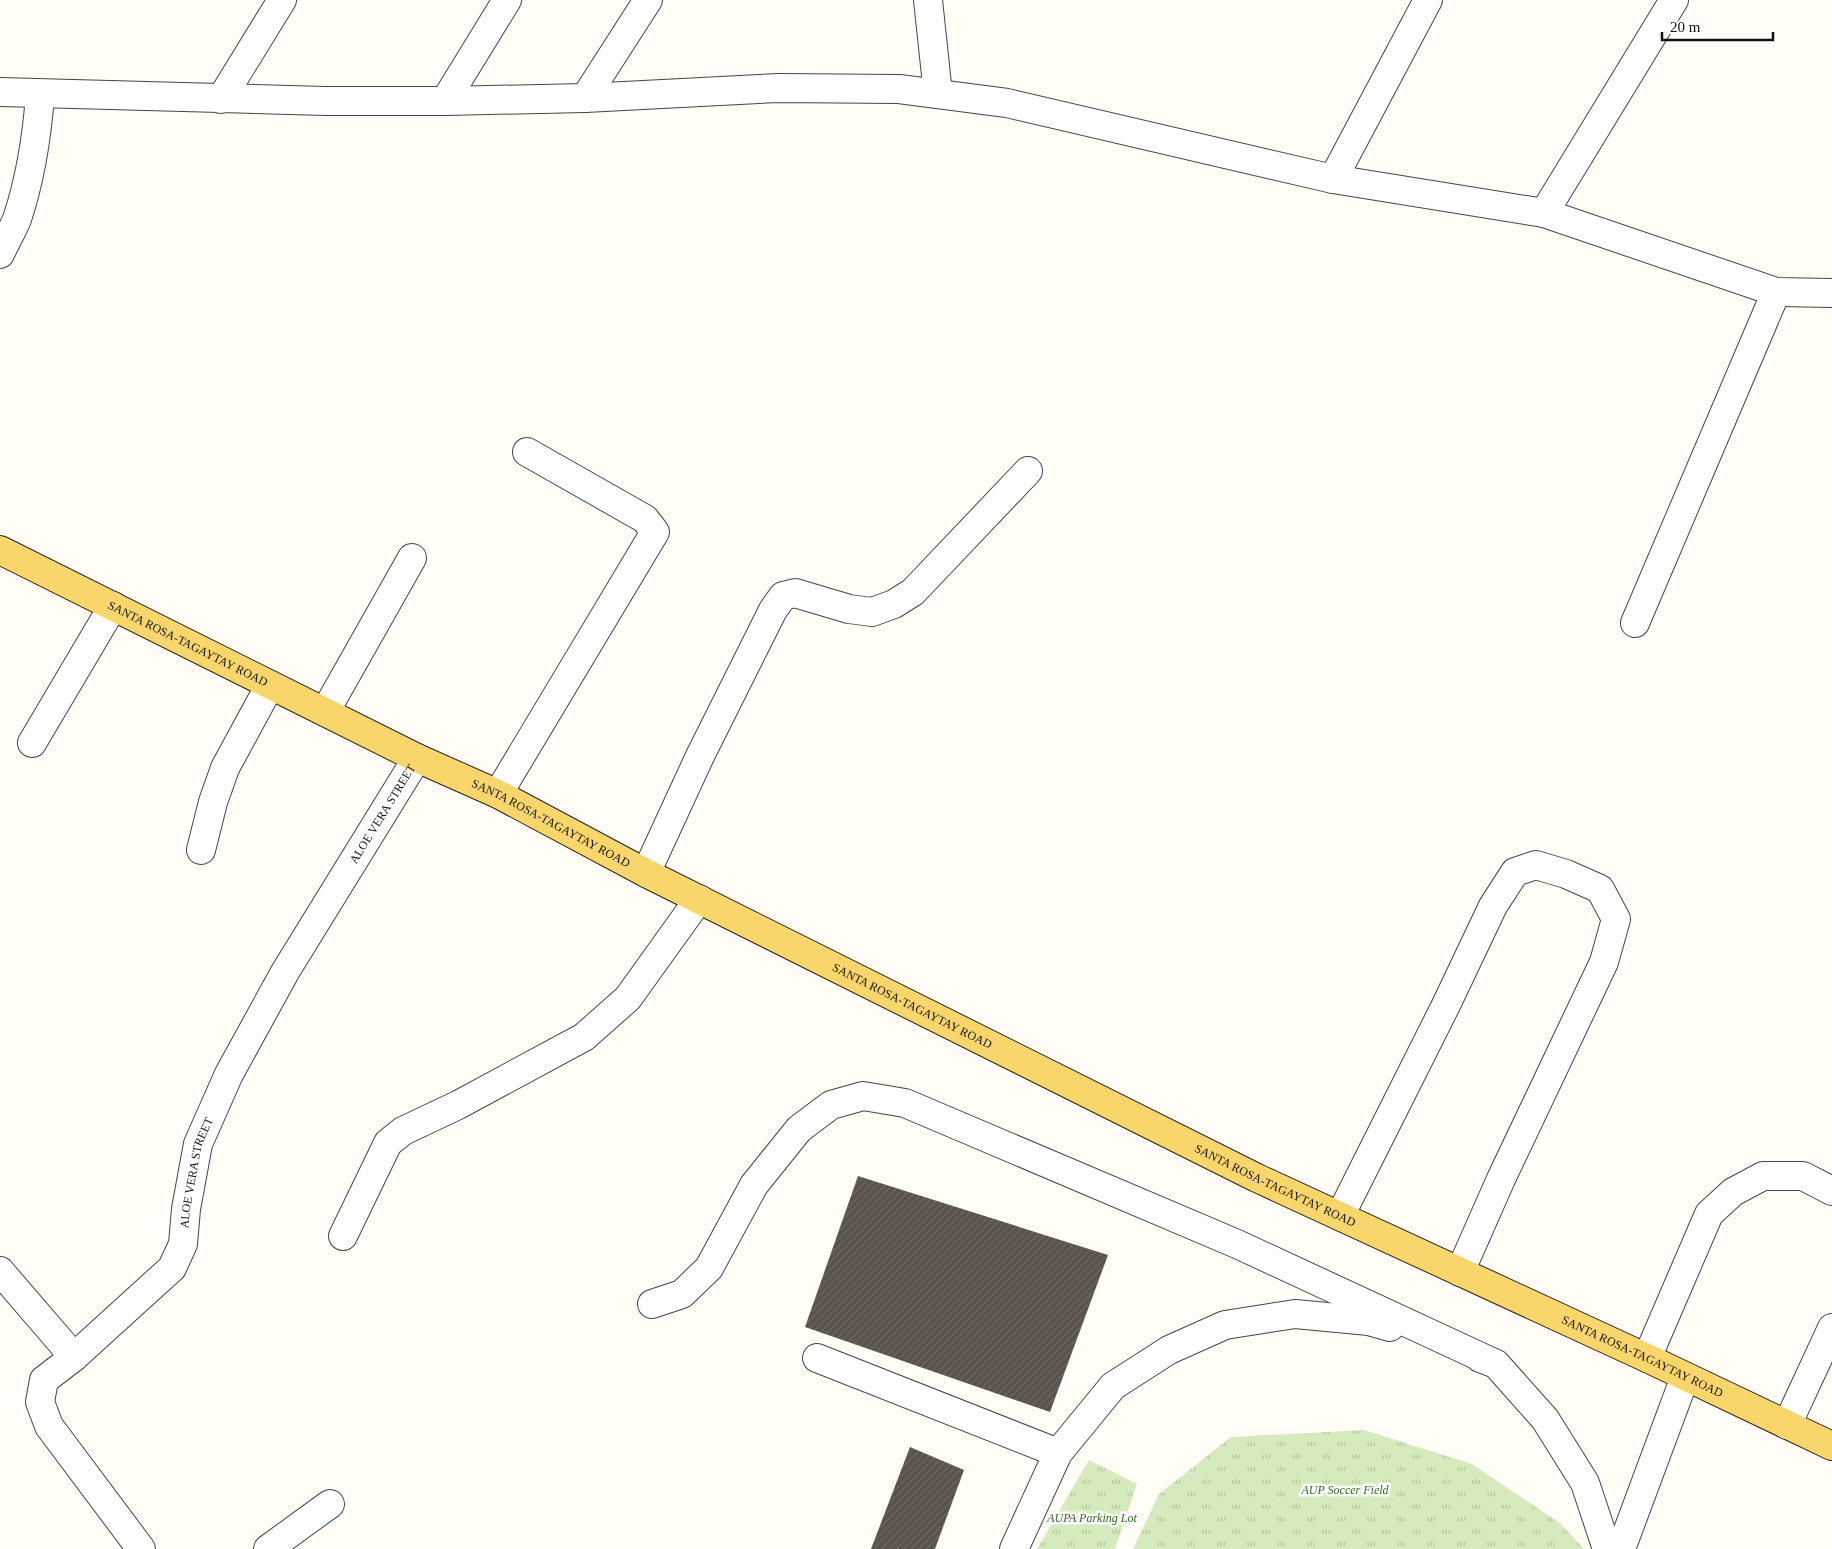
<svg xmlns="http://www.w3.org/2000/svg" width="1832" height="1549" viewBox="0 0 1832 1549" font-family="Georgia,serif">
<defs>
<pattern id="grass-tufts" width="24" height="20" patternUnits="userSpaceOnUse" patternTransform="scale(1.25)"><rect width="24" height="20" fill="#d5ebbd"/><path d="M3 7l-1-3M5 7V3M7 7l1-3M15 17l-1-3M17 17v-4M19 17l1-3" fill="none" stroke="#b6c8a1"/></pattern>
<pattern id="building-hatch" width="6" height="6" patternUnits="userSpaceOnUse" patternTransform="scale(1.25)"><rect width="6" height="6" fill="#5a524d"/><path d="M-1 1l2-2M0 6l6-6M5 7l2-2" fill="none" stroke="#6d6662"/></pattern>
</defs>
<rect width="100%" height="100%" fill="#fffdf5"/>
<g fill="url(#grass-tufts)">
<path d="M1364,1430L1472,1464L1561,1524L1584,1549H1133L1159,1494L1231,1437Z"/>
<path d="M1089,1460L1137,1484L1115,1549H1037Z"/>
</g>
<g fill="url(#building-hatch)">
<path d="M858,1176L1108,1255L1050,1412L805,1327Z"/>
<path d="M910,1447L964,1470L935,1549H871Z"/>
</g>
<g fill="none" stroke-linecap="round" stroke-linejoin="round">
<defs>
<g id="minor">
<path d="M928,0L938,94"/>
<path d="M0,92L325,101H445L585,98L778,88L899,89L1007,103L1333,179L1544,213L1776,292L1832,293"/>
<path d="M585,98L648,0"/>
<path d="M221,99L282,0"/>
<path d="M445,101L507,0"/>
<path d="M1333,179L1428,0"/>
<path d="M1544,213L1674,0"/>
<path d="M0,254C5,243 12,231 17,219C30,180 37,136 40,95"/>
<path d="M1635,623L1776,292"/>
<path d="M325,712L412,558"/>
<path d="M32,743L113,606"/>
<path d="M498,794L655,532L645,519L527,452"/>
<path d="M201,850L213,802L225,768L270,685"/>
<path d="M646,873L700,756L773,610L783,596L795,593L849,609L872,612L894,604L913,592L1028,471"/>
<path d="M1340,1216L1446,1005L1493,906L1515,872L1536,865L1566,874L1600,889L1616,919L1604,962L1501,1179L1460,1272"/>
<path d="M343,1236L388,1143L403,1131L458,1105L584,1037L628,998L699,899"/>
<path d="M0,1271L74,1357"/>
<path d="M652,1304L682,1294L709,1268L754,1185L799,1129L831,1105L863,1096L905,1103L1237,1244L1496,1364"/>
<path d="M817,1358L1058,1453"/>
<path d="M1480,1358L1496,1364L1545,1419L1585,1483L1607,1549"/>
<path d="M1647,1358L1709,1214L1733,1192L1763,1176H1803L1832,1191"/>
<path d="M1787,1425L1832,1328"/>
<path id="s1" d="M141,1549L49,1426L40,1402L44,1380L74,1357L172,1268L183,1244L186,1209L198,1144L229,1074L285,972L417,758"/>
<path d="M268,1549L330,1504"/>
<path d="M1014,1549L1058,1453L1113,1386L1169,1350L1225,1325L1295,1314L1369,1321L1390,1327"/>
<path d="M1621,1549L1685,1377"/>
</g>
<g id="major">
<path id="s2" d="M0,550L417,758L498,794L646,873L1257,1178L1647,1358L1832,1446"/>
</g>
</defs>
<use href="#minor" stroke="#444" stroke-width="30"/>
<use href="#major" stroke="#222" stroke-width="30"/>
<use href="#minor" stroke="#fff" stroke-width="28"/>
<use href="#major" stroke="#f9d66b" stroke-width="28"/>
</g>
<g text-anchor="middle" dominant-baseline="central" stroke-width="5" stroke-linejoin="round" paint-order="stroke">
<g font-size="12" fill="#111" stroke="#fff">
<text stroke="none"><textPath href="#s2" startOffset="210">SANTA ROSA-TAGAYTAY ROAD</textPath></text>
<text stroke="none"><textPath href="#s1" startOffset="878">ALOE VERA STREET</textPath></text>
<text stroke="none"><textPath href="#s2" startOffset="615">SANTA ROSA-TAGAYTAY ROAD</textPath></text>
<text stroke="none"><textPath href="#s2" startOffset="1020">SANTA ROSA-TAGAYTAY ROAD</textPath></text>
<text stroke="none"><textPath href="#s1" startOffset="471">ALOE VERA STREET</textPath></text>
<text stroke="none"><textPath href="#s2" startOffset="1425">SANTA ROSA-TAGAYTAY ROAD</textPath></text>
<text stroke="none"><textPath href="#s2" startOffset="1830">SANTA ROSA-TAGAYTAY ROAD</textPath></text>
</g>
<g font-size="12" font-style="italic" fill="#2f6b1f" stroke="#fff">
<text x="1345" y="1490">AUP Soccer Field</text>
<text x="1092" y="1518">AUPA Parking Lot</text>
</g>
</g>
<path d="M1662 32v8h111v-8" fill="none" stroke="#111111" stroke-width="2.5"/>
<text x="1670" y="32" font-size="15" fill="#111111" stroke="#ffffff" stroke-width="4" paint-order="stroke">20 m</text>
</svg>
